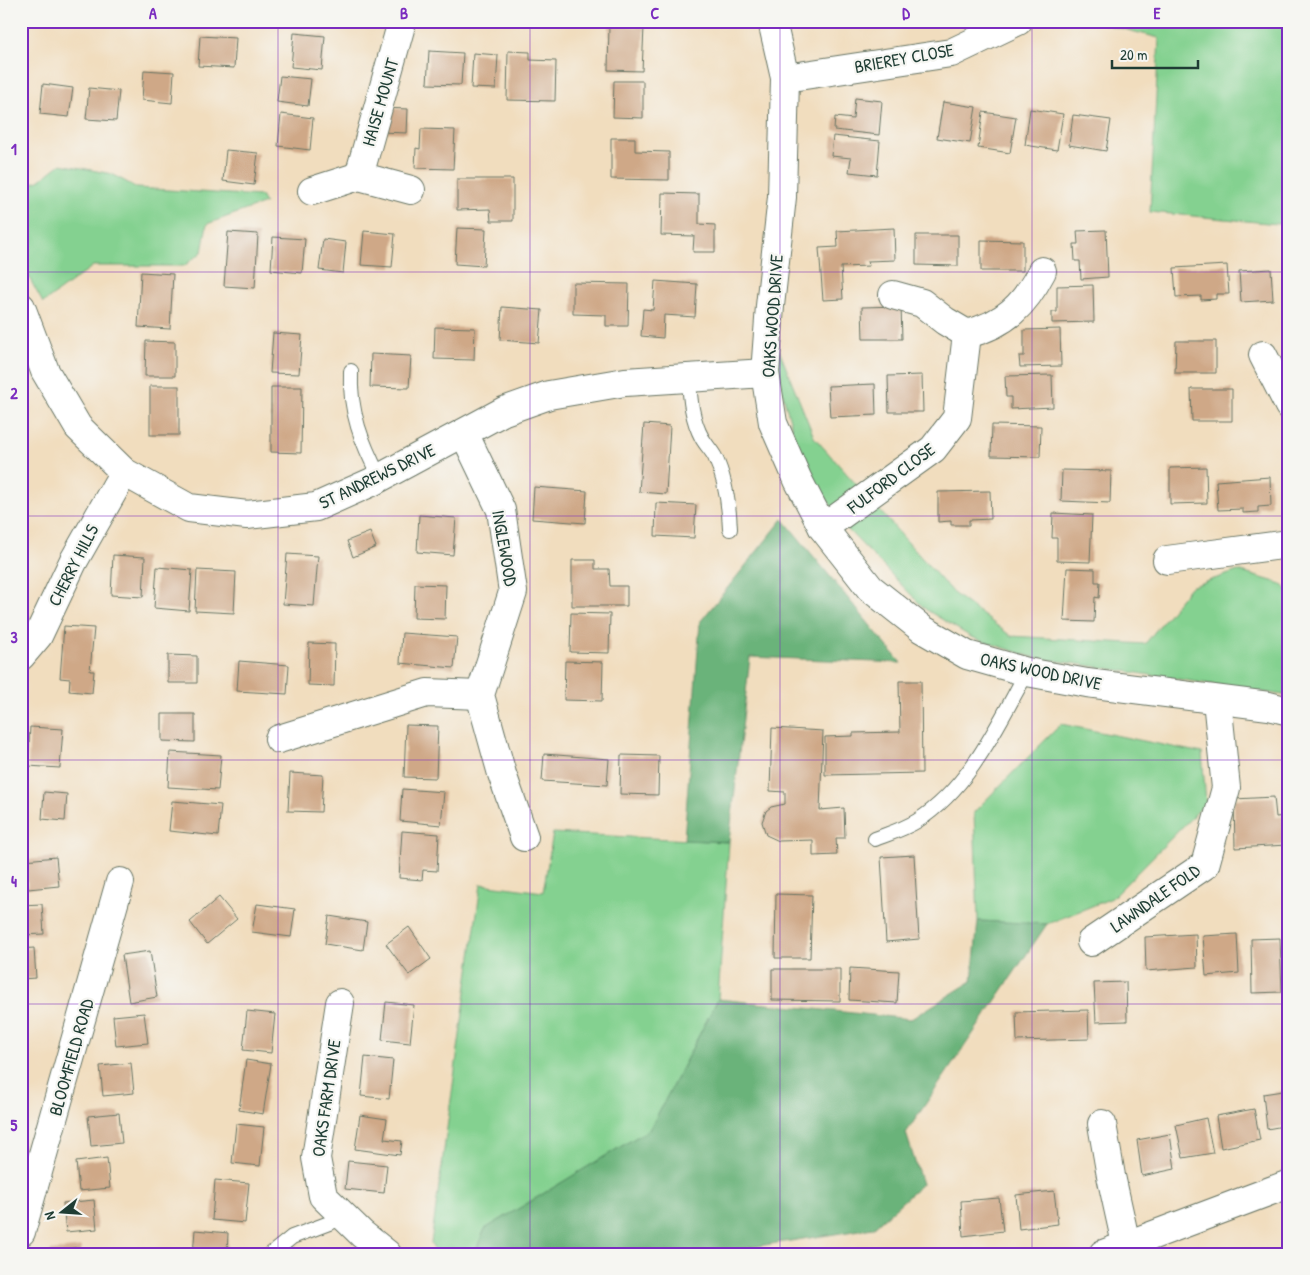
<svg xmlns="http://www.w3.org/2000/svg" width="1310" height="1275" viewBox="0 0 1310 1275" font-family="'Patrick Hand',sans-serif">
<rect width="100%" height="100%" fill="#f6f6f2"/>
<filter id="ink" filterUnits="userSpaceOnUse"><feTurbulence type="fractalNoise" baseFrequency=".02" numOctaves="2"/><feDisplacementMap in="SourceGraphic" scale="10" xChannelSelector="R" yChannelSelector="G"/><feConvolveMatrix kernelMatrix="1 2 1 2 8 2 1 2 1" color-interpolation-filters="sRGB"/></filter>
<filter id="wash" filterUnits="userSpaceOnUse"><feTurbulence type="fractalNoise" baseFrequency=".0096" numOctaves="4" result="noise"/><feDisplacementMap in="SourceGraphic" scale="20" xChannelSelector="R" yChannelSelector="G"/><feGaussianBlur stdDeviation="1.12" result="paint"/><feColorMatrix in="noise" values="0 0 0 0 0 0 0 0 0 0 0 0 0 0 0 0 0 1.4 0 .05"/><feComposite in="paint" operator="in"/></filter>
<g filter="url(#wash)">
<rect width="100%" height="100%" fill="#f1ddbe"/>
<g fill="#84d190" stroke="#528762">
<path d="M1092,21H1289V225L1150,212L1159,38Z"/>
<path d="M61,164L112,174L137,188L261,196L265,203L207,224L202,252L184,266H93L43,303L21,263V186L39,181Z"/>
<path d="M779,350L814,437L953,593L1011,636L1145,644L1190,587L1238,571L1282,584L1289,592V696L1032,657L971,637L925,609L847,529L801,461L776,369Z"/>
<path d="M1061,724L1202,753L1206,803L1112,898L1047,924L978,921L974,812Z"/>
<path d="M553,833L729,842L718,999L650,1129L485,1229L474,1254H436L431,1243L481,884L543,892Z"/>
</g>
<g fill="#6bb37a" stroke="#457857">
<path d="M783,519L901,663L750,657L729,842L684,840L700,622Z"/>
<path d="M978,921L1047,924L906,1133L922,1184L873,1228L708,1254H474L485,1229L650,1129L718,999L911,1019L972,981Z"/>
</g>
<g id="blocks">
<g fill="#cfa887">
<path d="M840,21H868V24L841,28Z"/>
<path d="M609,25L644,27L642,71L608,70Z"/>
<path d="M294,33L325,36L322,70L291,67Z"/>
<path d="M200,36L236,38L234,68L198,66Z"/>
<path d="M429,51L463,53L461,85L427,84Z"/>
<path d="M508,51L530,52V60L556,61L555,101L507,100Z"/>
<path d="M473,53L498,55L496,89L471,88Z"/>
<path d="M144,70L174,72L172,103L142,100Z"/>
<path d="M280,76L311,79L308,106L277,102Z"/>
<path d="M614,81H643V118L613,117Z"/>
<path d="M43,84L73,88L69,117L40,114Z"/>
<path d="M89,88L119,91L116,121L86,119Z"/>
<path d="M21,94L28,95L25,124H21Z"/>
<path d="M855,98L882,101L879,135L834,130L835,117L853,119Z"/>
<path d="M943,102L976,107L970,143L937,138Z"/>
<path d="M381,108L408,109L407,133L380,132Z"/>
<path d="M1030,109L1063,114L1057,150L1025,145Z"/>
<path d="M983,112L1016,117L1010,153L978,148Z"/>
<path d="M281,114L313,118L310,150L278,146Z"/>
<path d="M1073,115L1111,120L1106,151L1069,145Z"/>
<path d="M421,129L455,130L453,169L415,168L416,148L420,149Z"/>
<path d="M833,136L880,141L877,175L849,172L851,158L831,156Z"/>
<path d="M611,138H635V151L669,152V180L611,179Z"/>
<path d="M226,150L258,153L254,185L223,181Z"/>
<path d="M457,179H513V221H491L490,209L457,210Z"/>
<path d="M662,193L699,194V224L715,225V252H693L694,236L661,235Z"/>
<path d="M457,228L486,229L484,266L455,264Z"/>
<path d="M894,228L895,260L868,261L869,266L841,267L843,299L823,300L819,248L838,247L837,231Z"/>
<path d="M1106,230L1108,277L1081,279L1080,261H1075L1074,244H1078L1077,231Z"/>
<path d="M364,231L395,234L392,267L361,265Z"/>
<path d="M228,232L258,234L255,288L224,286Z"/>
<path d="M916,235H958V266L916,265Z"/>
<path d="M273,237L305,239L302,273L271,270Z"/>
<path d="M323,239L346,242L343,273L319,270Z"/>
<path d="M981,240L1023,241V271H981Z"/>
<path d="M1227,265L1229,294H1216V299L1201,300V296L1176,297L1174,268Z"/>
<path d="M1271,269L1273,300L1241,302L1239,271Z"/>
<path d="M141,272L173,274L170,329L138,327Z"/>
<path d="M655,281L697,284L695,317L664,315L663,338L641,336L643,309L653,310Z"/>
<path d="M573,283L629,284L628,326H606V315L573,314Z"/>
<path d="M1093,285L1094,322L1052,323V312H1057V286Z"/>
<path d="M901,306L902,339H863L862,307Z"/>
<path d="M502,307L542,310L539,343L500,340Z"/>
<path d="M435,327L475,328L474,360L434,359Z"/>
<path d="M1060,329L1061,366L1020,367L1019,356H1024V330Z"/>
<path d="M273,333L302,335L299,374L270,373Z"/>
<path d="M146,341L175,342V376H145Z"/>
<path d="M1176,341H1216V373H1175Z"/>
<path d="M371,354L411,356L409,388L370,387Z"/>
<path d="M922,375L923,412H889L888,376Z"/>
<path d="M1052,375L1053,407L1011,409V397H1006L1005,376Z"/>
<path d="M875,384L876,415L830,417L828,386Z"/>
<rect x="150" y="386" width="29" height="49"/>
<path d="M271,387H302L301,453L271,452Z"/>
<path d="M1191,389H1232V421H1192Z"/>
<path d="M644,424L670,426L666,494L639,492Z"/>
<path d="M992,425L1041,426L1040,457L991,456Z"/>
<path d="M1206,467L1207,503L1170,504V468Z"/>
<path d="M1062,470L1111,471L1110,503L1061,501Z"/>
<path d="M1270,477L1271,506L1258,507V512L1243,513V509L1218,510L1216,481Z"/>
<path d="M534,487L587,491L585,523L532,519Z"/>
<path d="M990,491L991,519L969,520V525H951V521L938,522V492Z"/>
<path d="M656,503L696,505L694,538L655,536Z"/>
<path d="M1053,513L1092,515L1090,562L1057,561V538H1052Z"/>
<path d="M419,515L456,518L453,555L417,552Z"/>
<path d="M370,532L376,547L353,557L347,541Z"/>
<path d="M287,554L318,556L314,606L283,604Z"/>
<path d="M113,555L145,557L143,597L111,595Z"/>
<path d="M572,560H595V569H609L610,586H627V606H572Z"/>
<path d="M157,567L192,570L189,611L154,608Z"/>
<path d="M1067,568L1095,569V582H1100L1099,598L1095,597L1094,622L1064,621Z"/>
<path d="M197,570L236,572L234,613L195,611Z"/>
<path d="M415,584L446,585L445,619L414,618Z"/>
<path d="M571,613L610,614L609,653L570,652Z"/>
<path d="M64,626L94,628L90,671H94L92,693L69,691L70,679L60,678Z"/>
<path d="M402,633L457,637L454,668L400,663Z"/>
<path d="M309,643L335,644L334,686L308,685Z"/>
<path d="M168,655L197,656V683H168Z"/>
<path d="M239,661L289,665L287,694L237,691Z"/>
<path d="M565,661L603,662L602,701L564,700Z"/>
<path d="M899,681H921L922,773L825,775V737L853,736V733L900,732Z"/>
<path d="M162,714H195V742L162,741Z"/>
<path d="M406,725L438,726L436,778L404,777Z"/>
<path d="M30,727L63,729L60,768L28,766Z"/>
<path d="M772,728L823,731L820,810L844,808L845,838H836L837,855L813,856V840L779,841L766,835L762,822L766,811L771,807L785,804V792L770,791Z"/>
<path d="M170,752L221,755L218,790L168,787Z"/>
<path d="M544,754L609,759L607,785L542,781Z"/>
<path d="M621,755L659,756L658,795L620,794Z"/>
<path d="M290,773L323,775L321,812L288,811Z"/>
<path d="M402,789L444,792L441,825L400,821Z"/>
<path d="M44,792L67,794L65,821L42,819Z"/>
<path d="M1274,797L1276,817L1286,816L1287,845L1235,848L1234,799Z"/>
<path d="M172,801L221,805L218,836L169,831Z"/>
<path d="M402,831L439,834L437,871L423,870L422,880L399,878Z"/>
<path d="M914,855L919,939L886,942L881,857Z"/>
<path d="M56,857L59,886L28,889L25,860Z"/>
<path d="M776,894L812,895L810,958H775Z"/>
<path d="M219,897L237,919L207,944L190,922Z"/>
<path d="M42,904L44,934L21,935V905Z"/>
<path d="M257,904L295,909L291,937L252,932Z"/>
<path d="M329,916L367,922L363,950L325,944Z"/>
<path d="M409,927L431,959L409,975L386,944Z"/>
<path d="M1196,934L1197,967L1146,971L1145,937Z"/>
<path d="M1237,934L1239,973L1206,976L1203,936Z"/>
<path d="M1280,938L1282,992L1252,993L1251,939Z"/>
<path d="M34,948L36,978L21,979V949Z"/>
<path d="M150,951L157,997L129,1002L122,955Z"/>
<path d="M850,968L899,971L897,1003L849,1000Z"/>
<path d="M772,969H840V1001L772,1000Z"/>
<path d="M1126,982L1127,1021L1096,1022L1094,983Z"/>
<path d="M386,1002L414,1005L410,1043L382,1040Z"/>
<path d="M1088,1010L1089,1039L1017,1041L1016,1012Z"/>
<path d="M247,1011L275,1014L271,1053L243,1050Z"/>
<path d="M144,1013L148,1043L116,1046L113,1016Z"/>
<path d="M365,1057L393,1060L389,1099L361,1096Z"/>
<path d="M246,1060L271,1064L263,1114L239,1110Z"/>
<path d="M131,1063L134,1093L103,1096L100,1066Z"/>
<path d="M1289,1090V1125L1267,1129L1263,1094Z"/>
<path d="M1254,1109L1260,1140L1221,1148L1216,1116Z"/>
<path d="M119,1113L122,1143L91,1146L88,1116Z"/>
<path d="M360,1115L387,1119L384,1139L402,1141L400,1155L355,1149Z"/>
<path d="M1206,1118L1213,1153L1183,1158L1176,1125Z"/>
<path d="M236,1124L264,1127L260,1166L232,1163Z"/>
<path d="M1170,1134L1175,1169L1142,1176L1137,1140Z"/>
<path d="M107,1158L110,1188L79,1191L76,1162Z"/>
<path d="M348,1161L387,1165L384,1193L345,1189Z"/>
<path d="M215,1180L249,1183L245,1223L212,1220Z"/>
<path d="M1054,1191L1058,1224L1019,1229L1016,1195Z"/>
<path d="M999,1198L1003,1231L963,1236L961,1201Z"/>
<path d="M94,1200L97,1229L66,1232L63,1203Z"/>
<path d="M195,1230L228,1233L227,1254H193Z"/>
<path d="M81,1247V1254H50V1251Z"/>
</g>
</g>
</g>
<g filter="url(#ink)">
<use href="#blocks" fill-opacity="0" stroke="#687564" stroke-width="1"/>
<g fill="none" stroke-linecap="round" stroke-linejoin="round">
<defs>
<g id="lane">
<path d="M351,371C349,412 362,443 380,478"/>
<path d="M689,379C690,399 692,420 702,438C706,445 712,451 715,457C726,480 729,504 730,529"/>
<path d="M875,839C888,834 904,829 917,821C970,787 997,726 1027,672"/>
<path d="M271,1254L292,1237L345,1217"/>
</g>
<g id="street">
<path d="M772,21L785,78L782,197L770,306L765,373L773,423L798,480L823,528L870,588L922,629L967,655L1027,672L1087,683L1269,706L1289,711"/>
<path d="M785,78L951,53L1018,21"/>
<path d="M359,176L400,29"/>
<path d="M312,191L359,176L411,190"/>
<path d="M893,295L922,303L945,321L967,334C1005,324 1024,306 1042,271"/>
<path d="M21,307L45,371L78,427L124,472L189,508L247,515L316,507L372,482L504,411L549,395L625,382L765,373"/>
<path d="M1263,355L1289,406"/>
<path d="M464,433L501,510L513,592L480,695L502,774L524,837"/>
<path d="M823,528L933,449L957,418L967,334"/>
<path d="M1167,560L1289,544"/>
<path d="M21,656L38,636L73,562L124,472"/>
<path d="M279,739L427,693L480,695"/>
<path d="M1091,942L1205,865L1226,788L1217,700"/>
<path d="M340,1003L316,1158L323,1196L362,1234L387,1254"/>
<path d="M1102,1124L1111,1176L1126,1244"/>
<path d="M21,1232L120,882"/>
<path d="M1103,1254L1289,1184"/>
</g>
</defs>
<use href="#lane" stroke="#687564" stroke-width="16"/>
<use href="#street" stroke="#687564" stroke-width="30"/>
<use href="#lane" stroke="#fff" stroke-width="14"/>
<use href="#street" stroke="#fff" stroke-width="28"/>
</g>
</g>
<path fill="none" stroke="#7b2cbf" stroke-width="1" stroke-opacity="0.55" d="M278,21V1254M530,21V1254M780,21V1254M1032,21V1254M21,272H1289M21,516H1289M21,760H1289M21,1004H1289"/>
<g text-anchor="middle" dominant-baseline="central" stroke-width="4.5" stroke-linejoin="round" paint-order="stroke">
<g font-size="18" fill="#1f3d34" stroke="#f6f6f2">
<text transform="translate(904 58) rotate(-10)">BRIEREY CLOSE</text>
<text transform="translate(380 102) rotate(-74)">HAISE MOUNT</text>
<text transform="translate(772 316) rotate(-86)">OAKS WOOD DRIVE</text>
<text transform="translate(377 476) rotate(-26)">ST ANDREWS DRIVE</text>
<text transform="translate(891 478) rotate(-37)">FULFORD CLOSE</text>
<text transform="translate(505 548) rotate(80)">INGLEWOOD</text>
<text transform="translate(73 565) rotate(-63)">CHERRY HILLS</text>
<text transform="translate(1041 671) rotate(12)">OAKS WOOD DRIVE</text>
<text transform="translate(1155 898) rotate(-35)">LAWNDALE FOLD</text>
<text transform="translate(71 1057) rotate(-74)">BLOOMFIELD ROAD</text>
<text transform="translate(326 1098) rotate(-82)">OAKS FARM DRIVE</text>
</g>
</g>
<rect width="1310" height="1275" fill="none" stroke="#f6f6f2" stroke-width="55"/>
<g transform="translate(62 1212) rotate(253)" stroke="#f6f6f2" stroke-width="4" paint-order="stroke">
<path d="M0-4L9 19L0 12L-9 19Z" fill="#1f3d34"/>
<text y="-8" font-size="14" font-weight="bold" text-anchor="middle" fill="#1f3d34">N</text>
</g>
<path d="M1112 60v8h86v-8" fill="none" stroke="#1f3d34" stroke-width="2.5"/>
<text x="1120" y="60" font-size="15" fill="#1f3d34" stroke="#f6f6f2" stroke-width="4" paint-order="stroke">20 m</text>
<rect x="28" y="28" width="1254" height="1220" fill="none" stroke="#7b2cbf" stroke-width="2"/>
<g font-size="16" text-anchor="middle" font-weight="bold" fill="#7b2cbf">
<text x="153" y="19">A</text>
<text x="404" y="19">B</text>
<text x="655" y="19">C</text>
<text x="906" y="19">D</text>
<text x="1157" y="19">E</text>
<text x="14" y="155">1</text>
<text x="14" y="399">2</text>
<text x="14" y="643">3</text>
<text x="14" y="887">4</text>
<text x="14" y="1131">5</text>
</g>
</svg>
